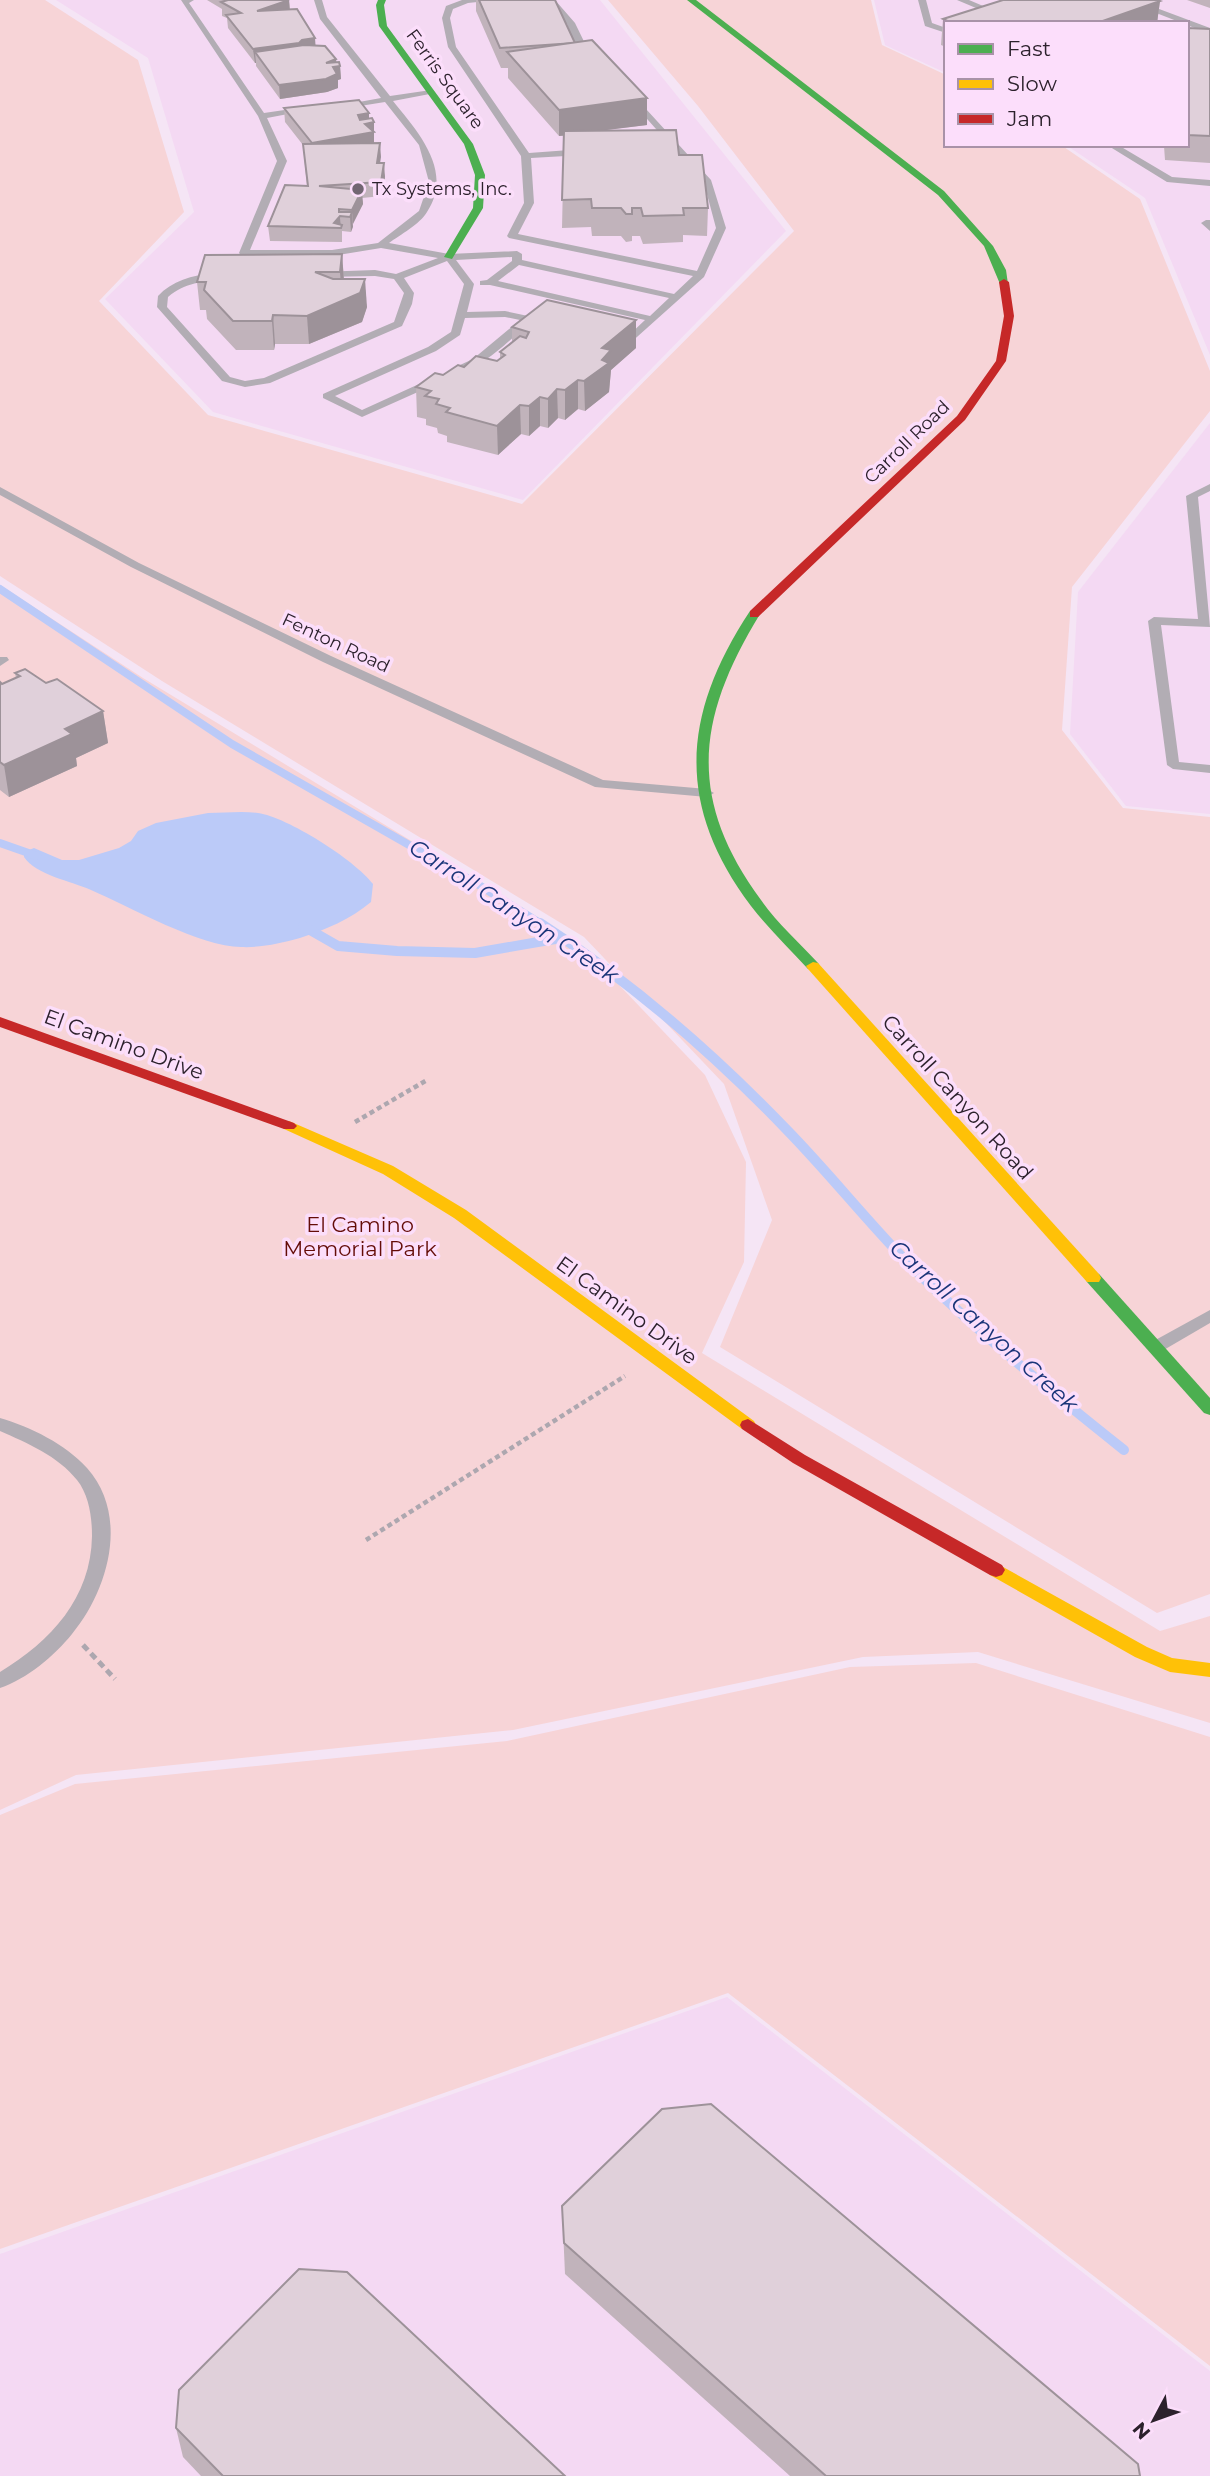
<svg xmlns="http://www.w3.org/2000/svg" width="1210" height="2476" viewBox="0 0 1210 2476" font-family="Montserrat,sans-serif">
<rect width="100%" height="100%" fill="#f5e5f5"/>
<g fill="#f4d9f3">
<path d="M56,0H600L786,231L523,500L213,412L105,299L194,212L148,58Z"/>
<path d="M874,0H1210V355L1145,198L1066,145H1187V23H946V73L885,45Z"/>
<path d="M1210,423V814L1126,806L1070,734L1078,592Z"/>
<path d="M727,1997L1210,2371V2476H0V2254Z"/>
</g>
<g fill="#f7d4d7">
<path d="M0,0H45L138,60L184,212L99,301L208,415L522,504L794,231L698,106L608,0H871L882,45L946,75V145H1061L1140,199L1210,371V411L1072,587L1062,730L1123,808L1210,817V1594L1157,1613L720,1347L772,1220L724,1084L584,937L162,681L0,576Z"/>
<path d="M0,585L143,678L578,942L705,1075L746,1162L744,1262L702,1353L1160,1631L1210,1616V1723L978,1652L863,1657L513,1730L76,1775L0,1810Z"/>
<path d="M976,1663L1210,1737V2366L728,1993L0,2249V1815L75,1784L507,1741L850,1667Z"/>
</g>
<path fill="#bbcaf8" d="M208,813C224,813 242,811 258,813C287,817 355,860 373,884L371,902C351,919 325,930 300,938C281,943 261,948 241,947C201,947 130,907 91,890C71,881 36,875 24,857V852L34,848L62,860H79L119,848L131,841L138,831L156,823Z"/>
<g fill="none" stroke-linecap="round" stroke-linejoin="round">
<g stroke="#bbcaf8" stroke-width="8">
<path d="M0,589L232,744L474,882L543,925"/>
<path d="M0,843L37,856"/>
</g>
<g stroke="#bbcaf8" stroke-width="10">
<path d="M540,923C630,981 713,1053 787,1130C829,1173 866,1220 908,1263C975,1330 1050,1391 1124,1450"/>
<path d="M303,926L338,946L397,951L475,953L561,938"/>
</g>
<g stroke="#ada7af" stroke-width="4.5" stroke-dasharray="5 3.5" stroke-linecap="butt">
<path d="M355,1122L427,1080"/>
<path d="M366,1540L625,1376"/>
</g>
<path stroke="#ada7af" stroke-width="5" stroke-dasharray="7 4.5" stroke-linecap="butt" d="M83,1645L115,1679"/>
<g fill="#b2adb4" fill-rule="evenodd">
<path d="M181,0H194L189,3L264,113L305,107L309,110L267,118L287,161L250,250H332L378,243L419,211L429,182L419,145L385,102L341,109L337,106L381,98L320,19L314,0H322L327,17L390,96L431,90L435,93L393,101C418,132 454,171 427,212C420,224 400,235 389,243L449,254L517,251L522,254V260L674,294L693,276L509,238L507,236L524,203L521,156L448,47L442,18L446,6L462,0H496L468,3L453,9L450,18L456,47L529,153L583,149L588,152L583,155L531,158L534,203L518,234L697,271L716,228L704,183L632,102L631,100L635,97L711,180L726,228L704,277L628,345L614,340L619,337L626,338L645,320L490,285H480V281L487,280L512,261V257L456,260L474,284L467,312L505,311L547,320V324L530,322C514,336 481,371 460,369V365L473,359L520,320L505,317L465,318L460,335L436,351L335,396L362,410L430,379H438V383L362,417L323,398V394L428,347L451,332L464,284L447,261L404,278L414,293L412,304L402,326L270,383L245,387L222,381L157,307L158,296C174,279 200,272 224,275V279C202,282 186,282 168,297L167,307L230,377L245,381L264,378L394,322L404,293L394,279L375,276L322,277L319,276V272L375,270L396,274L438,258L381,248L332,256L241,255L239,253L277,161L258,116ZM519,265L669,298L650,316L498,281Z"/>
<path d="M547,0H555L575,23L593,60H587L574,42L567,24Z"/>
<path d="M918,0H926L932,23L946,28V33L925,26Z"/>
<path d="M957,0H969L1002,14L995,16Z"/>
<path d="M1123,0H1135L1210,28V34Z"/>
<path d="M1107,145H1118L1172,177L1210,180V186L1167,182Z"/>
<path d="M1206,220H1210V231L1201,223Z"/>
<path d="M1210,484V491L1198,497L1210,627L1161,625L1179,762L1210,765V773L1173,769L1167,765L1148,621L1154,617L1198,619L1186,496Z"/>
<path d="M0,487L139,563L331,656L603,780L707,789L714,793L707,797L595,787L323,662L131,567L0,495Z"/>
<path d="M0,657H7L9,660L0,666Z"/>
<path d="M1210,1310V1323L1162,1351H1150L1148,1347L1150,1343Z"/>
<path d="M0,1418C31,1427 65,1444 87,1468C130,1516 108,1591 72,1634C54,1656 27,1679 0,1688V1672C51,1641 91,1598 92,1536C92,1517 89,1495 77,1480C58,1456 27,1443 0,1431Z"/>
</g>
<g fill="#4caf50" fill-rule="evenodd">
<path d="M378,0H386L384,5L387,26L473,144L485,175L483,208L452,259L444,257L473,208L475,175L464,144L379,26L376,5Z"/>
<path d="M687,0H696L944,191L993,246L1006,270L1008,284H1000L984,246L938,195Z"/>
<path d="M754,610L760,614C697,717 686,798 761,900C777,923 799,942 818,963L820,966L813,970L808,969C789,948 768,928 751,906C675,805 682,714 750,611Z"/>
<path d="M1093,1272L1099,1274L1210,1398V1415L1204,1413L1087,1282L1085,1278L1087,1274Z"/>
</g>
<g fill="#ffc107" fill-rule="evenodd">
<path d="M813,962L818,963L1099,1274L1101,1278L1099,1282H1087L808,969L806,966Z"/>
<path d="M289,1121L393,1166L466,1210L754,1421L756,1425L754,1429H742L454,1218L383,1174L284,1129L281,1126Z"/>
<path d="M996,1563L1147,1647L1172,1658L1210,1663V1677L1170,1672L1135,1657L990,1575L987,1570L990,1565Z"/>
</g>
<g fill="#c62828" fill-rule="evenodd">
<path d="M1004,279L1009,282L1014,316L1006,361L965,420L758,617H750V611L957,416L996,361L1004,316L999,282Z"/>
<path d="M0,1017L294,1123L297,1126L294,1129H284L0,1027Z"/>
<path d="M748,1419L805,1455L1002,1565L1005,1570L1002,1575L996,1577L990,1575L793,1463L742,1429L740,1425L742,1421Z"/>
</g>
</g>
<g fill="#c1b3bb">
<path d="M207,0H289L290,10L315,46L336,59V62L340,66L341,79L338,80V88L327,92L280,99L256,66V63H255L228,28L227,18L222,16V9Z"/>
<path d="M476,0H555L575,43L647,125L604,130L679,155L708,208L707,236L683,235V242L643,244L640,236H632V241L626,242L621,236H592L591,227L562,228L564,136H559L508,78V68H501L476,11Z"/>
<path d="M1187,0H1210V8Z"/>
<path d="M1160,1L1157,23H946V47L941,45L943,19Z"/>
<path d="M1187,28L1210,29V163L1165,160L1164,146L1155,145H1187Z"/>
<path d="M284,108L369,119L374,122V143H380V163L385,177L382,196L362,198L363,204L352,224L351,232L342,231V242L270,241L268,226L307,186L303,145L285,122Z"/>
<path d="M342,254L344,279L367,307L362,322L309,344H275L274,350H236L207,319L206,310H200L197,282Z"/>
<path d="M512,327L636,348L611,370L609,392L585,411L578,409L565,420L558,418L548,428L540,426L529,436L521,434L498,455L447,442V436L438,433L437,428L426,425V419L417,417L416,387L464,367L497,361L500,359V352L512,342Z"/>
<path d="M15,673L46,683L103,711L108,743L76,758L77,766L9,797L0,790V682L2,684L16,678Z"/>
<path d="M562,2206L1140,2476H790L565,2274Z"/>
<path d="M176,2428L565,2476H201L183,2457Z"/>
</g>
<g fill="#9d9299">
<path d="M289,0L290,14L257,11Z"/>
<path d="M1160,1L1157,23H1097Z"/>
<path d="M315,38L316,52H255L256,63H255L253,49Z"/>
<path d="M336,59L337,66H340L341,79L338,80V88L327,92L280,99L279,85Z"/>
<path d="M647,98V125L559,136V110Z"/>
<path d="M369,113V123L374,122V146L313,157L312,143L359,129L358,115Z"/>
<path d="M380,143L381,157L378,177L377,163Z"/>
<path d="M384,163L385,177L382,196L381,182Z"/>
<path d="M362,190L363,204L353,224L352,210Z"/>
<path d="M339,209L341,228L334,223Z"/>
<path d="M352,212L353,227L351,232L350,217Z"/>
<path d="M342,254L344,282L342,300L340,272Z"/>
<path d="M365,279L367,307L362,322L309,344L307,316Z"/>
<path d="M273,315L275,344L274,350L272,321Z"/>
<path d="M636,320V348L611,370L609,392L585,411L584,381L602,348Z"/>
<path d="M578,380V409L565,420V390Z"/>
<path d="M557,389L558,418L548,428V399Z"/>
<path d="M540,397V426L529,436V406Z"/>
<path d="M520,405L521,434L498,455L497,426Z"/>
<path d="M103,711L108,743L76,758L77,766L9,797L4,765L65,729Z"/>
</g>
<g fill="#e0d0da" stroke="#9d9299" stroke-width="2">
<path d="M228,0H289L257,11L297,9L315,38L302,40L299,43L253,49L226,15L241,13L221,2Z"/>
<path d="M479,0H555L575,43L500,48Z"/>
<path d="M1003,0H1157L1160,1L1097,23H952L943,19Z"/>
<path d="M1187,28L1210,29V136L1187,135Z"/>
<path d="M592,40L647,98L559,110L507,52Z"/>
<path d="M304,45L325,46L336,59L326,63L339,62L340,66L333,67L337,74L326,79L279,85L255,52Z"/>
<path d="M359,100L369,113L358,115L360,120L372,118L374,122L365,124L374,132L312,143L284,108Z"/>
<path d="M676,130L679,155H702L708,208H683L684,215L643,216L641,208H632V214H626L621,208H592L591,199L562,200L564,131Z"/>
<path d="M380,143L377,163H384L381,182L319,186L362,190L352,210L339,209V212H352L350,217L340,216L334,223L342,225L341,228L268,226L285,185L308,186L303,144Z"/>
<path d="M342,254L340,272H315L333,279H365L360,293L307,316L273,315L272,321H233L204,290L206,282H197L205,255Z"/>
<path d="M547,300L636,320L602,348L611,350L602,360L609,363L584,381L578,380L565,390L557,389L548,399L540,397L529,406L520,405L497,426L446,412L450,408L436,404L439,399L425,396L431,391L416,387L435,373L443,375L458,365L464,367L476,356L497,361L505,355L500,352L520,336L526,338L529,332L512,327Z"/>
<path d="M25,669L46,683L57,679L103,711L65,729L72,734L4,765L0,762V682L2,684L20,676L15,673Z"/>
<path d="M711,2104L1138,2464L1140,2476H826L564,2243L562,2206L662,2109Z"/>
<path d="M299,2269L347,2272L565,2476H223L176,2428L179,2390Z"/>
</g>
<circle fill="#726672" stroke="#fcdefb" stroke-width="2.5" cx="358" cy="189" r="7"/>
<g text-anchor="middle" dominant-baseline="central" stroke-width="7" stroke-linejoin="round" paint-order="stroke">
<g font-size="18" fill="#2c212c" stroke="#fcdefb">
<text transform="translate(445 79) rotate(54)">Ferris Square</text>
<text transform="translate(907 442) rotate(-44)">Carroll Road</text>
<text transform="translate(336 643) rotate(25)">Fenton Road</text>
</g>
<g font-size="18" fill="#2c212c" stroke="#fcdefb" text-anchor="start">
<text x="372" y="189">Tx Systems, Inc.</text>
</g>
<g font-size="21" fill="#2c212c" stroke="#fcdefb">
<text transform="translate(124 1044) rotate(20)">El Camino Drive</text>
<text transform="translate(958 1097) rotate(48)">Carroll Canyon Road</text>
<text transform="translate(627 1310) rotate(36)">El Camino Drive</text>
</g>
<g font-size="21" fill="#640c07" stroke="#fcdefb">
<text x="360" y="1224">El Camino<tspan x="360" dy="24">Memorial Park</tspan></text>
</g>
<g font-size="23" font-style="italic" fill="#1a3579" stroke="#fcdefb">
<text transform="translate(514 911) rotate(33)">Carroll Canyon Creek</text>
<text transform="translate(984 1326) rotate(42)">Carroll Canyon Creek</text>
</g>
</g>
<rect x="944" y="21" width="245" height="126" fill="#fcdefb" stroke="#a992a8" stroke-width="2"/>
<rect x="958" y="44" width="35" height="10" fill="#4caf50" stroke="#a992a8" stroke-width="2"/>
<text x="1007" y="56" font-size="21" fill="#2c212c">Fast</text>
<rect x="958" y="79" width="35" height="10" fill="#ffc107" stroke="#a992a8" stroke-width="2"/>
<text x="1007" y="91" font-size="21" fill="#2c212c">Slow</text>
<rect x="958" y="114" width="35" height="10" fill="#c62828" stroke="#a992a8" stroke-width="2"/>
<text x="1007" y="126" font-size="21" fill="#2c212c">Jam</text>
<g transform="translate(1154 2420) rotate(229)" stroke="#fcdefb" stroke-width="5" paint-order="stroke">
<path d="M0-5L12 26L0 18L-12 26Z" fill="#2c212c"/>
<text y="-10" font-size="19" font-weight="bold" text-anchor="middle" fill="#2c212c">N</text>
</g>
</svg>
